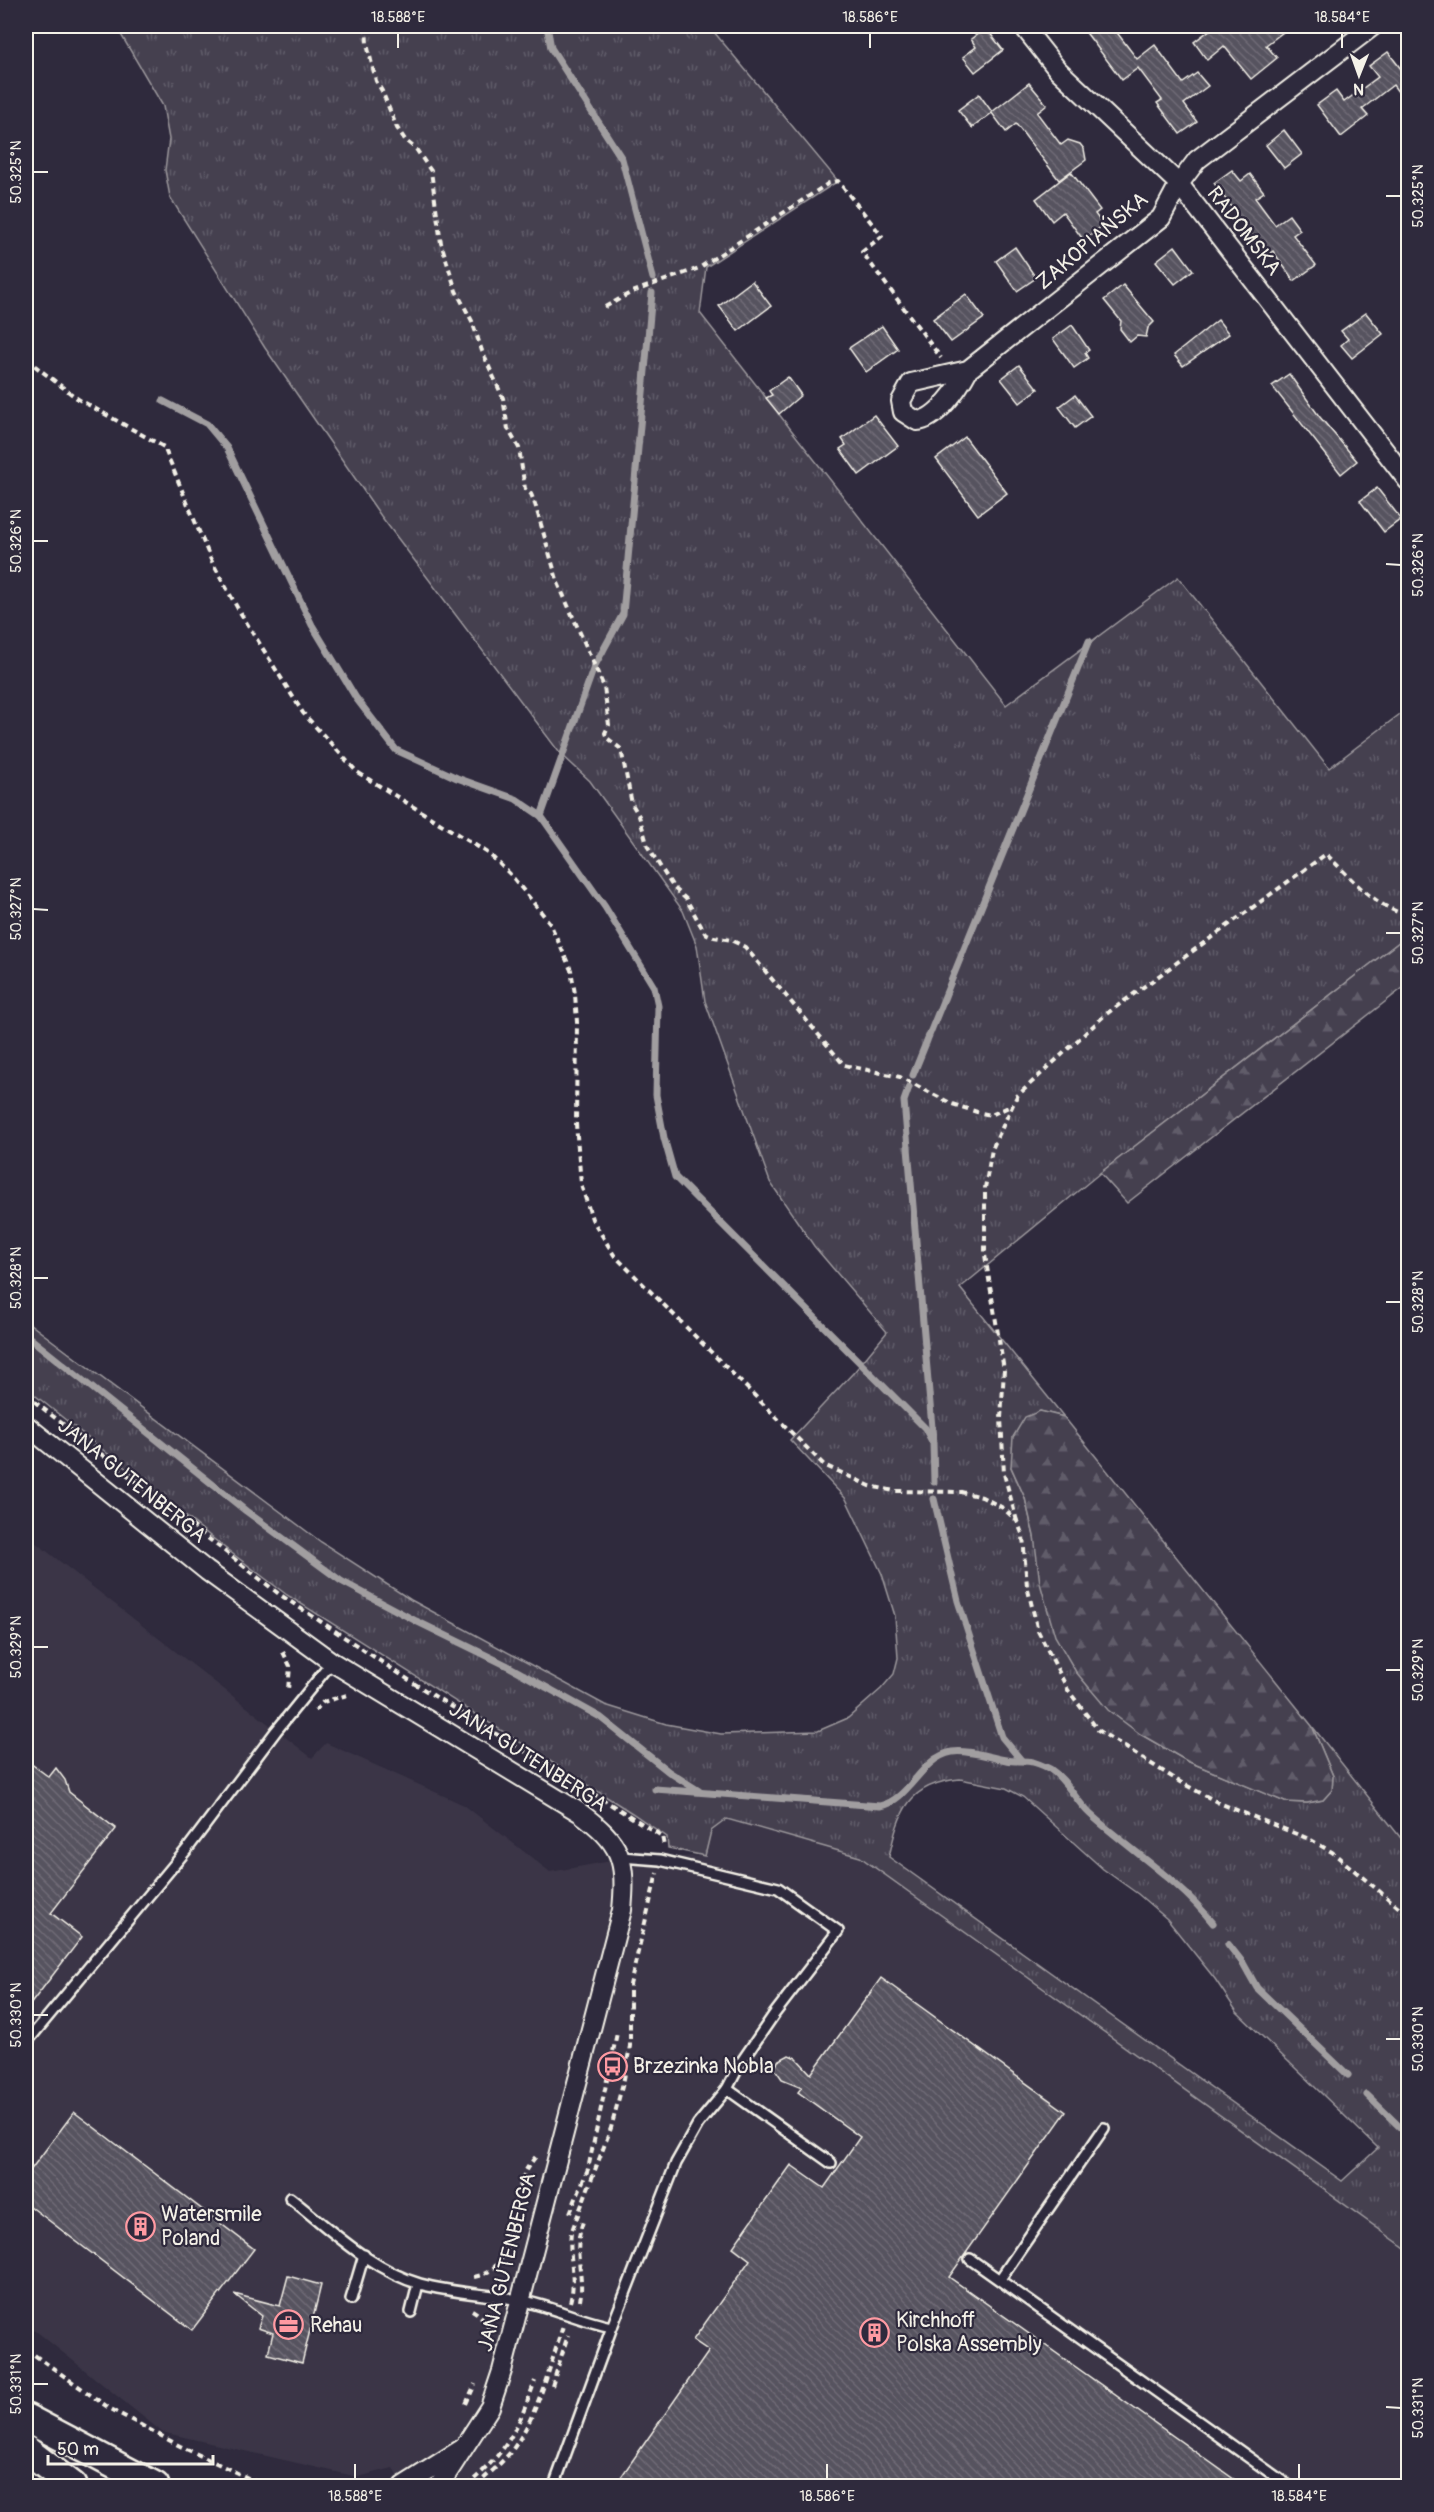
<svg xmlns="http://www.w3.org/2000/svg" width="1434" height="2512" viewBox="0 0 1434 2512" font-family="Pangolin,sans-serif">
<defs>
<pattern id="grass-tufts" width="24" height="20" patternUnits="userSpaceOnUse" patternTransform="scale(1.5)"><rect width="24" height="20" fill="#454050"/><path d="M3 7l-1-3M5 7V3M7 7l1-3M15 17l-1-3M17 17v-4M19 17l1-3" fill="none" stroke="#605c69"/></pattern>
<pattern id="forest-firs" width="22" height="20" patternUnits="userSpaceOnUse" patternTransform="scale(1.5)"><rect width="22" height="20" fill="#454050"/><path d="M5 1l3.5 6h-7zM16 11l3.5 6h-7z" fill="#605c69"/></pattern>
<pattern id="building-back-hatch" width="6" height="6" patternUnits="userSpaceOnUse" patternTransform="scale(1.5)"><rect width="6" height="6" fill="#56525f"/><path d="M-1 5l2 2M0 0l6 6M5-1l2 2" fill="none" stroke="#6f6b76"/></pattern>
</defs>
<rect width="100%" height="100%" fill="#2f2a3d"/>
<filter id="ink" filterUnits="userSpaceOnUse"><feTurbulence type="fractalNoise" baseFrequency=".0167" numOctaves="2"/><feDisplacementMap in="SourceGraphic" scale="12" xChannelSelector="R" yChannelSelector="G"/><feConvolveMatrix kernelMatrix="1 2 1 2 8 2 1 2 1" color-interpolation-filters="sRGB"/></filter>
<g filter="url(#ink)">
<path fill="#3b3647" d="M26,1535L312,1758L326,1743L464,1805L550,1872L628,1858L705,1856L711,1831L727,1819L860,1857L1408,2250V2486H405L393,2468L358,2477L162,2432L26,2323Z"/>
<path fill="url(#grass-tufts)" stroke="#9c989c" stroke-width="1.5" fill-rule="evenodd" d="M116,26H709L838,181L706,267L700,313L1006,705L1178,577L1329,768L1408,708V935L1100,1173L960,1288L1064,1417L1040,1411L1011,1467L1025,1498L1034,1536L1140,1734L1187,1761L1285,1802L1307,1803L1323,1800L1332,1790L1333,1776L1312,1726L1408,1847V2250L860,1857L727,1819L711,1831L705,1856L668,1848L667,1837L632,1813L287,1595L225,1548L26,1388V1321L321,1542L411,1600L605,1705L666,1724L721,1734L818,1731L848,1718L881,1689L894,1674L898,1658L895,1616L882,1574L846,1499L790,1440L855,1371L887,1332L814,1246L770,1182L705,1001L697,946L683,911L590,781L559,752L381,516L265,348L170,197L165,170L169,139L163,106ZM960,1779L1006,1788L1023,1797L1103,1869L1138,1894L1167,1919L1215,1979L1237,2012L1378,2148L1342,2181L889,1857C899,1811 909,1783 960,1779Z"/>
<g fill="url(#forest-firs)" stroke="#9c989c" stroke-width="1.5">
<path d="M1408,935V984L1127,1203L1100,1173Z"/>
<path d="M1040,1411L1064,1417L1312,1726L1333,1776L1332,1790L1323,1800L1307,1803L1285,1802L1187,1761L1140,1734L1108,1710L1076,1672L1055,1636L1040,1583L1034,1536L1025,1498L1011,1467L1013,1437L1025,1417Z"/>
</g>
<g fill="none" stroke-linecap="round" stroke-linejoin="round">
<g stroke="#a19ea0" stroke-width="7">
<path d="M547,26L551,48L622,159L653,278"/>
<path d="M652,293L623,614L594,667L541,816L605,907L654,987L658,1006L656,1095L664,1138L675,1177L925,1428L933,1443L934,1482"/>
<path d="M163,401L207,424L227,448L312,625L356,698L396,750L457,778L516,799L541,816"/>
<path d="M913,1075L1089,641"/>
<path d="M909,1087L904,1101L933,1439"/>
<path d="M26,1335L246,1511L341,1581L416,1621L508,1666L600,1717L669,1772L699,1791"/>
<path d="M934,1499L958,1601L1002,1737L1021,1760"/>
<path d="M655,1789L880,1806C911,1799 920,1758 952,1752C968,1749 990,1758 1006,1760C1015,1762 1024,1760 1033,1762C1039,1764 1045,1766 1050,1769C1067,1780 1075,1800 1090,1814C1131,1851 1178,1879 1213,1923"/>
<path d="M1228,1944L1243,1963L1257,1988L1348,2075"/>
<path d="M1367,2095L1408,2135"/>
</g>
</g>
<g fill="url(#building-back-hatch)" stroke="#f4f1e8" stroke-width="1.5">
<path d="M1081,26H1112L1137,59L1155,45L1183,83L1197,73L1208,86L1184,104L1197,122L1180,134L1157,103L1162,100L1138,68L1122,80Z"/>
<path d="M1215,26H1291L1266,45L1277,58L1251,79L1224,46L1207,60L1194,42Z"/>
<path d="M986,28L1003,50L975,72L963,57L976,47L971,39Z"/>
<path d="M1388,52L1408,78V105L1393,85L1362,109L1368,116L1341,137L1317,105L1336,91L1344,102L1378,77L1369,66Z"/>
<path d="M1029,83L1047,105L1037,113L1061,145L1068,140L1080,144L1084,149L1086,160L1059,180L1016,124L1006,132L992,113L972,128L958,110L979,94L992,112Z"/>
<path d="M1284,130L1302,154L1284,168L1266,145Z"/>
<path d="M1232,170L1241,181L1250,174L1264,192L1255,198L1275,225L1289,215L1300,230L1293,235L1316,265L1294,281L1273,251L1266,256L1214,183Z"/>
<path d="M1071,172L1100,210L1095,214L1103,225L1084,241L1063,212L1052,221L1036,199Z"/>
<path d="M1175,246L1193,270L1175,284L1156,261Z"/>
<path d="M1015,247L1036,278L1017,291L996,261Z"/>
<path d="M752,281L771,306L738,331L719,306Z"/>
<path d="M1123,285L1154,322L1148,328L1146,337L1137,336L1130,342L1120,329L1121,321L1104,300Z"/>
<path d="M966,294L984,318L951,342L933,319Z"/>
<path d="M1366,313L1383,334L1352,358L1341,345L1348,339L1341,331Z"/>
<path d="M1218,320L1229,334L1183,366L1174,355Z"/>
<path d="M1072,325L1089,350L1085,353L1088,358L1074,368L1053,339Z"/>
<path d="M882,326L898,349L866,372L849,348Z"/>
<path d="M1019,365L1038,389L1020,403L1001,379Z"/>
<path d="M1289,374L1319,416L1357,461L1341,474L1272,386Z"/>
<path d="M788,377L801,395L779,414L766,398L772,395L769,391Z"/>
<path d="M1075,395L1091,416L1075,428L1059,407Z"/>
<path d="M874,415L898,446L859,475L840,449L846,445L842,439Z"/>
<path d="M965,437L1007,493L978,515L936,459Z"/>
<path d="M1377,488L1401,519L1384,532L1360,501Z"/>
<path d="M26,1760L49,1777L56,1768L65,1780L69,1792L116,1829L51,1913L82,1937L26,2010Z"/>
<path d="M881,1978L1066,2112L949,2277L1245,2487H614L709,2351L693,2340L750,2260L733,2247L791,2165L824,2188L860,2137L798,2092L802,2087L782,2079L775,2069L778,2061L789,2055L796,2058L811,2074Z"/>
<path d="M74,2112L254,2249L192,2330L26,2203V2176Z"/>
<path d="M288,2276L321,2285L302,2363L268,2354L273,2333L258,2328L262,2316L234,2294L280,2306Z"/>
</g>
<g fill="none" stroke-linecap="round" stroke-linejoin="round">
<defs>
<g id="service">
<path d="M26,2043L188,1848L276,1731L332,1662"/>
<path d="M727,2089L831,2163"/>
<path d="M290,2198C329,2228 371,2270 420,2284C452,2293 486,2294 519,2300C551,2306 580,2321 612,2327"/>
<path d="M970,2259L1289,2486"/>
<path d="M1000,2279L1104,2128"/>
<path d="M351,2299L364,2255"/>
<path d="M411,2312L418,2284"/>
<path d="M554,2486L612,2327L676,2163L698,2124L727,2089L740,2064L775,2013L838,1931L778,1888L660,1860L621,1857"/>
</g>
<g id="minor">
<path d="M1023,26L1057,69L1179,184L1408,481"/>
<path d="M968,370L911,383L901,401L903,412L917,421C937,420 959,387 968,370L1161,218L1179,184L1197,160L1373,26"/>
<path d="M26,1425L207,1571L332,1662L579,1812C621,1843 627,1859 622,1910L502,2371L490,2407L439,2486"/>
<path d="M403,2486L460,2450"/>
</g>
<g id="primary">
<path d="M26,2418L155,2486"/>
<path d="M26,2450L73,2486"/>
</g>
</defs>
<use href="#service" stroke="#f4f1e8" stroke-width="14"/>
<use href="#minor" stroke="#f4f1e8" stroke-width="22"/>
<use href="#primary" stroke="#f4f1e8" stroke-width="32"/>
<g stroke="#f4f1e8" stroke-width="4" stroke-dasharray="6 4.5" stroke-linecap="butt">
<path d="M366,26L367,44L376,81L382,91L397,128L406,141L416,149L431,171L441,243L456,291L472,321L482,351L503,398L508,429L519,448L525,489L531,494L535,504L558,583L604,687L609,725L605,733L607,738L621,749L632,804L639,816L648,847L673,887L686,899L705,933L714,937L731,940L745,947L844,1065L900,1077L952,1104L977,1112L991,1115L1013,1105"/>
<path d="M605,307L632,292L699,268L829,183L838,181L882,236L862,252L941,358"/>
<path d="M26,359L78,399L164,447L211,560L238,609L303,713L357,772L488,853L510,874L550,923L571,970L575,994L577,1022L576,1124L581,1184L592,1219L614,1255L824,1465L870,1486L894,1491L961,1492L982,1497L1003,1508L1017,1521L1023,1536L1027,1586L1038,1631L1068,1690L1098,1730L1180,1782L1219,1803L1309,1839L1332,1852L1408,1915"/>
<path d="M26,1395L279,1594L415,1684L662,1836L664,1846"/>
<path d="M1017,1521L1004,1474L1001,1418L1004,1370L985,1255V1188L992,1149L1017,1096L1105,1015L1326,854C1349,876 1375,908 1408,915"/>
<path d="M283,1652L290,1666L288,1690"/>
<path d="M315,1711L323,1702L347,1695"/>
<path d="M570,2213L588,2169L617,2033"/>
<path d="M474,2277C521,2268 509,2204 526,2170C529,2165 533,2160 537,2155"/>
<path d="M580,2301C585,2270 571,2252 584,2219"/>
<path d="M570,2302C577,2279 568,2256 571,2233L611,2128L624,2079L630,2046V1985L657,1873"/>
<path d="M472,2310C481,2315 488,2323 490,2334"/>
<path d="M26,2349L109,2408L180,2446L265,2486"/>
<path d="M552,2386L568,2335"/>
<path d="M466,2404L475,2384"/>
<path d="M466,2486C507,2452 517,2431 535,2381"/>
<path d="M476,2486C489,2473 504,2462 515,2446C539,2411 550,2366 563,2326"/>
</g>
<use href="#service" stroke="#2f2a3d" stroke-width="9"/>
<use href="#minor" stroke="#2f2a3d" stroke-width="18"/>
<use href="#primary" stroke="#2f2a3d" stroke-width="27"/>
</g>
</g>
<path fill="none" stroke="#f4f1e8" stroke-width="2" d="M398,48V33M870,48V33M1342,48V33M33,172H48M1386,196H1401M33,541H48M1386,564L1401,565M33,909L48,910M1386,933H1401M33,1278H48M1386,1302H1401M33,1647H48M1386,1670H1401M33,2015H48M1386,2039H1401M33,2384H48M1386,2407L1401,2408M355,2479V2464M827,2479V2464M1299,2479V2464"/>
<defs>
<symbol id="bus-ring" viewBox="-11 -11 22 22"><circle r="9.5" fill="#2f2a3d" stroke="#ff9aa2" stroke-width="1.5"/><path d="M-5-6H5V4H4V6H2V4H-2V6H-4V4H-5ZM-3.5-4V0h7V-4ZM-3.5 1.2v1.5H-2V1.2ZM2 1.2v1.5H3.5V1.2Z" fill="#ff9aa2"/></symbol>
<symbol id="building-ring" viewBox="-11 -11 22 22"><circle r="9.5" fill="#2f2a3d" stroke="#ff9aa2" stroke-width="1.5"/><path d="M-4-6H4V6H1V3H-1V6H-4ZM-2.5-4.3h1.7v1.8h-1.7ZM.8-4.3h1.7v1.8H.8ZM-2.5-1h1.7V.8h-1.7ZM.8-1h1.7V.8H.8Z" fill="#ff9aa2"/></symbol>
<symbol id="office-ring" viewBox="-11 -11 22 22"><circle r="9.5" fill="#2f2a3d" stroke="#ff9aa2" stroke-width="1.5"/><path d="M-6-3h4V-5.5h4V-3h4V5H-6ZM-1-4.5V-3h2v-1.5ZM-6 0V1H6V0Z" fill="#ff9aa2"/></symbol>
</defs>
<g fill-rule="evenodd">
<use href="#bus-ring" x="596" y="2050" width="33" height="33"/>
<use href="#building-ring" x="124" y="2210" width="33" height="33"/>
<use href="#office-ring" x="272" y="2308" width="33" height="33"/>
<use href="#building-ring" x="858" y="2316" width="33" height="33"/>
</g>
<g text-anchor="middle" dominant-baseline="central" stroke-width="4.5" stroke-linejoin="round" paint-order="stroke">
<g font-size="21" fill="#f4f1e8" stroke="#2f2a3d">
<text transform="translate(1244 231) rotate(52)">RADOMSKA</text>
<text transform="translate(1092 241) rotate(-40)">ZAKOPIAŃSKA</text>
<text transform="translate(132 1481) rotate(39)">JANA GUTENBERGA</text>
<text transform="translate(528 1757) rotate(33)">JANA GUTENBERGA</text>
<text transform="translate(507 2262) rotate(-76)">JANA GUTENBERGA</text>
</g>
<g font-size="21" fill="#f4f1e8" stroke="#2f2a3d" text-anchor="start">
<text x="633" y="2066">Brzezinka Nobla</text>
<text x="161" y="2214">Watersmile<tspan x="161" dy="24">Poland</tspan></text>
<text x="896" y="2320">Kirchhoff<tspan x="896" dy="24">Polska Assembly</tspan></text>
<text x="310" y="2325">Rehau</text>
</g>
</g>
<rect width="1434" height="2512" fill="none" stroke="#2f2a3d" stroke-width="66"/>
<g transform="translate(1359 75) rotate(181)" stroke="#2f2a3d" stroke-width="4.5" paint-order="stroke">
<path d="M0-4.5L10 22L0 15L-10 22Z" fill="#f4f1e8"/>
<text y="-9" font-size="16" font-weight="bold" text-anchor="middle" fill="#f4f1e8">N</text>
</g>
<path d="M48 2455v9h165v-9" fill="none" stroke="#f4f1e8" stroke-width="3"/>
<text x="57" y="2455" font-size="18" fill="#f4f1e8" stroke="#2f2a3d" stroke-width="4.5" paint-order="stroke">50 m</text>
<rect x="33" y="33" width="1368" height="2446" fill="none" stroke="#f4f1e8" stroke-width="2"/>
<g font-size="15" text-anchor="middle" fill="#f4f1e8">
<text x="398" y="22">18.588°E</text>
<text x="870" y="22">18.586°E</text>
<text x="1342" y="22">18.584°E</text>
<text transform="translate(16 172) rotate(-90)" y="5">50.325°N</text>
<text transform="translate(1418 196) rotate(-90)" y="5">50.325°N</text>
<text transform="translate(16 541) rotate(-90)" y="5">50.326°N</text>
<text transform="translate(1418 565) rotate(-90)" y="5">50.326°N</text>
<text transform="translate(16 909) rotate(-90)" y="5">50.327°N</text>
<text transform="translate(1418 933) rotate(-90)" y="5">50.327°N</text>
<text transform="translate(16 1278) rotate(-90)" y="5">50.328°N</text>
<text transform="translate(1418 1302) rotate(-90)" y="5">50.328°N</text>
<text transform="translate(16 1647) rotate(-90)" y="5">50.329°N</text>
<text transform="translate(1418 1670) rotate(-90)" y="5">50.329°N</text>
<text transform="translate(16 2015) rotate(-90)" y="5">50.330°N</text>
<text transform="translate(1418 2039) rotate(-90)" y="5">50.330°N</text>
<text transform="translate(16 2384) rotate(-90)" y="5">50.331°N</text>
<text transform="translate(1418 2408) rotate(-90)" y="5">50.331°N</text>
<text x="355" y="2501">18.588°E</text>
<text x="827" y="2501">18.586°E</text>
<text x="1299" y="2501">18.584°E</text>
</g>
</svg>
